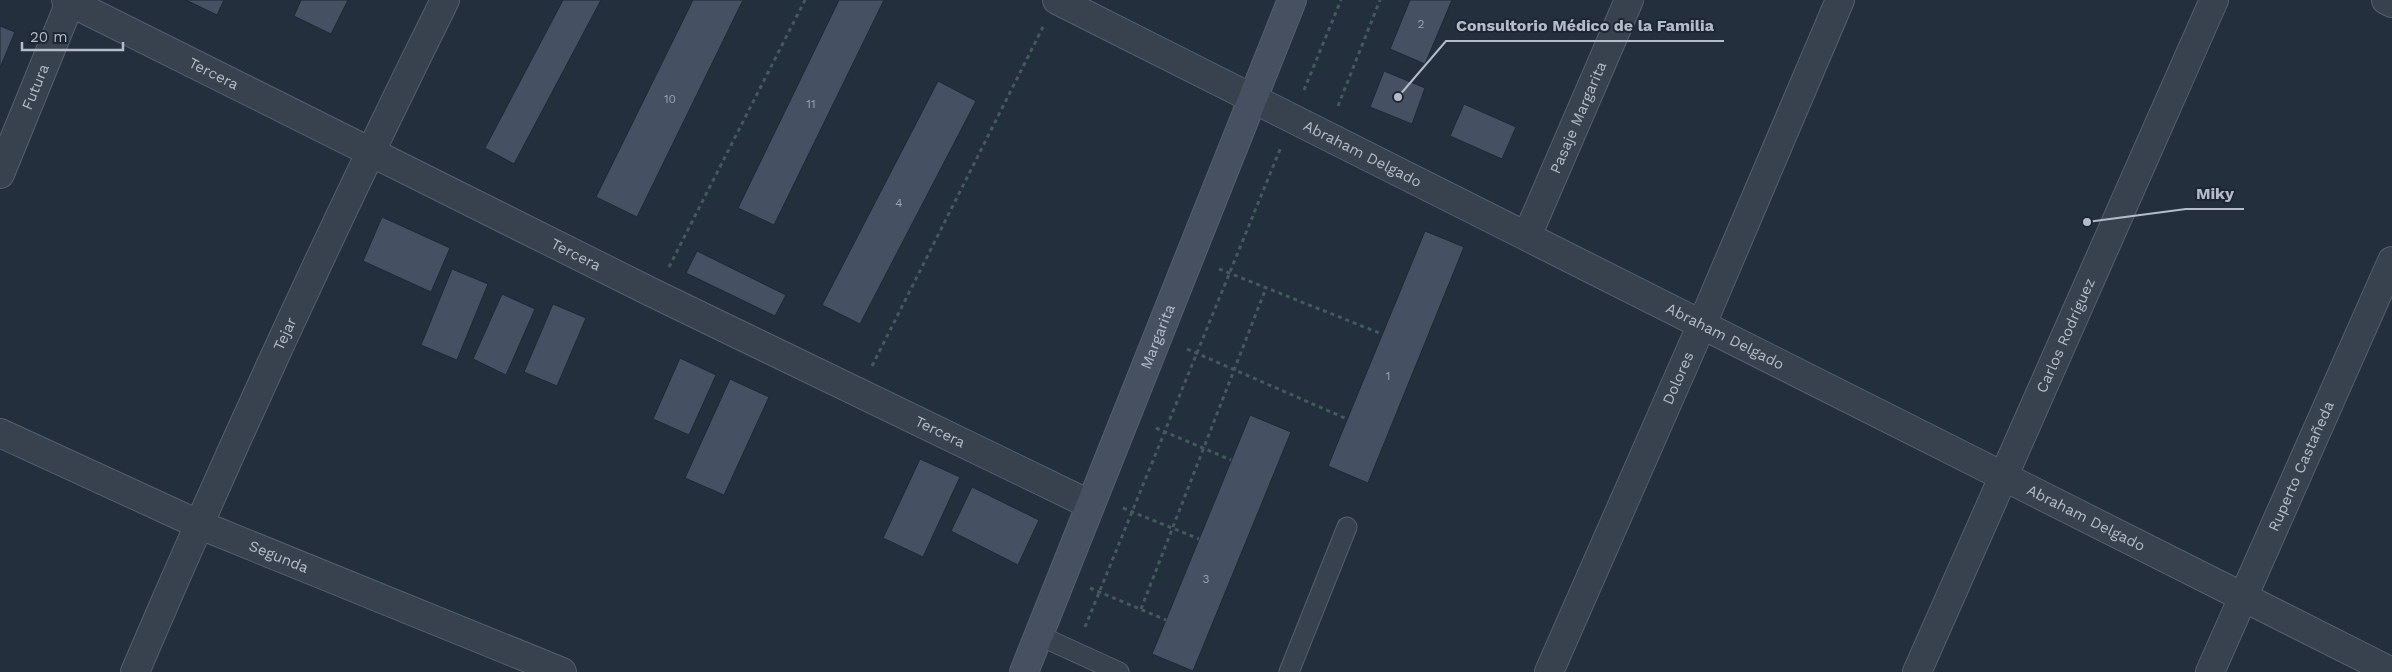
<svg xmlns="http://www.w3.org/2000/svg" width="2392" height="672" viewBox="0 0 2392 672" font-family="'Work Sans',sans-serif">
<rect width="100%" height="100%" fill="#242f3e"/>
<g fill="#455162" stroke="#1f2835">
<path d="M186,0H224L217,15Z"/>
<path d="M301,0H348L331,34L294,16Z"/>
<path d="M563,0H601L514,164L485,148Z"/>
<path d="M693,0H743L637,217L596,197Z"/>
<path d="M839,0H884L774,225L738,208Z"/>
<path d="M1410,0H1452L1425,64L1390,49Z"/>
<path d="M0,26L15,32L0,68Z"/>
<path d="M1384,71L1425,88L1412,124L1370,107Z"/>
<path d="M938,81L976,101L860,324L822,305Z"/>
<path d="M1464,104L1516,127L1502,159L1450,136Z"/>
<path d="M382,217L450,248L431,292L363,261Z"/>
<path d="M1425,231L1464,247L1368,483L1328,466Z"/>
<path d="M697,251L786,295L775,316L686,273Z"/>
<path d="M452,269L488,284L457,360L421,345Z"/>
<path d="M502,294L535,309L506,375L473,359Z"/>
<path d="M553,304L586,318L557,386L524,372Z"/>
<path d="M680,358L716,375L689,435L653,419Z"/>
<path d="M730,379L769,397L724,495L685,478Z"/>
<path d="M1250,415L1291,432L1193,671L1152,654Z"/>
<path d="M920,459L960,477L923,557L883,538Z"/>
<path d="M972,487L1039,520L1018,565L951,531Z"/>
</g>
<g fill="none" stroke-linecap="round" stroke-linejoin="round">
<defs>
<g id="service">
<path d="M1038,635L1119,672"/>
<path d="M1289,672L1347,527"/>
</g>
<g id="minor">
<path id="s1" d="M66,0L655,294L1089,504"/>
<path d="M2386,0L2392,3"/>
<path id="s2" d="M0,174L71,0"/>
<path id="s3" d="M1527,236L1629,0"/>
<path id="s4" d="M0,433L198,524L562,672"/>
<path id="s5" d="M135,672C232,445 335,221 445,0"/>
<path id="s6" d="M1549,672L1702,324L1840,0"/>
<path id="s7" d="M1917,672L2214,0"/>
<path id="s8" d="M2210,672L2392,261"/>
</g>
<g id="tertiary">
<path id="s9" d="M1057,0L2392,672"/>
</g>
<g id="secondary">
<path id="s10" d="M1024,672L1292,0"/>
</g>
</defs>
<use href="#service" stroke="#565f6c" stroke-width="21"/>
<use href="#minor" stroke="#565f6c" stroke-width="30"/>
<use href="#tertiary" stroke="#565f6c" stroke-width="30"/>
<use href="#secondary" stroke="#565f6c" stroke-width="30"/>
<g stroke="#44595c" stroke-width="3" stroke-dasharray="4 4" stroke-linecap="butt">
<path d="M1304,90L1341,0"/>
<path d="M1338,106L1380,0"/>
<path d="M669,267L805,0"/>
<path d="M1219,269L1382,334"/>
<path d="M1187,349L1347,419"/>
<path d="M872,366L1043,27"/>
<path d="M1156,428L1231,460"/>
<path d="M1123,508L1199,539"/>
<path d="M1090,588L1166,620"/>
<path d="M1141,609L1266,288"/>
<path d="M1085,627L1281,147"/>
</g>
<use href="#service" stroke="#38414e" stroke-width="19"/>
<use href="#minor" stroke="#38414e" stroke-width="28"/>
<use href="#tertiary" stroke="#38414e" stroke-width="28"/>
<use href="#secondary" stroke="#465061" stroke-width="28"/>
</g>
<g text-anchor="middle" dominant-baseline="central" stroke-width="4" stroke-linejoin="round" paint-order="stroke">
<g font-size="12" fill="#98a1af">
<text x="1421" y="24">2</text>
<text x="670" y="99">10</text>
<text x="811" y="104">11</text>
<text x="899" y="203">4</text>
<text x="1388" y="376">1</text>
<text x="1206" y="579">3</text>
</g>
<g font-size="15" fill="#b4bcc9" stroke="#1d2633">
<text stroke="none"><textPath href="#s1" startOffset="165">Tercera</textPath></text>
<text stroke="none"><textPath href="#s2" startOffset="94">Futura</textPath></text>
<text stroke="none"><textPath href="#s3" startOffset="129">Pasaje Margarita</textPath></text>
<text stroke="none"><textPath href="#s9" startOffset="342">Abraham Delgado</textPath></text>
<text stroke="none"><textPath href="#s1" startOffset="570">Tercera</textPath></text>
<text stroke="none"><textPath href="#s5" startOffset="370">Tejar</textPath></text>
<text stroke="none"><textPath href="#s10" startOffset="361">Margarita</textPath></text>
<text stroke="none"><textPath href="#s9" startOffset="748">Abraham Delgado</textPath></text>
<text stroke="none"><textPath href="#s7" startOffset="368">Carlos Rodríguez</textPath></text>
<text stroke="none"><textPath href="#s6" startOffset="321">Dolores</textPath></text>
<text stroke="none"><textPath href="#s1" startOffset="975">Tercera</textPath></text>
<text stroke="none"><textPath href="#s8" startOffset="225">Ruperto Castañeda</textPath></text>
<text stroke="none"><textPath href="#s9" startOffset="1152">Abraham Delgado</textPath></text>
<text stroke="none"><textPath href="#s4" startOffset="305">Segunda</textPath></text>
</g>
</g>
<path fill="none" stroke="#b4bcc9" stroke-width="2" d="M1398 97L1446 41H1724M2087 222L2186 209H2244"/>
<g fill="#b4bcc9" stroke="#1d2633" stroke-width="2">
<circle cx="1398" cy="97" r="5"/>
<circle cx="2087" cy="222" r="5"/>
</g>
<g font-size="16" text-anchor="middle" font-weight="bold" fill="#b4bcc9" stroke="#1d2633" stroke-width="4" stroke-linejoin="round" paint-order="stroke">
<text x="1585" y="31">Consultorio Médico de la Familia</text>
<text x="2215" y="199">Miky</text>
</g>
<path d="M22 42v8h101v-8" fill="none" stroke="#b4bcc9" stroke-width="2.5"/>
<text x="30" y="42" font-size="15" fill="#b4bcc9" stroke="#1d2633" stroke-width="4" paint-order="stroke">20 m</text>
</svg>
